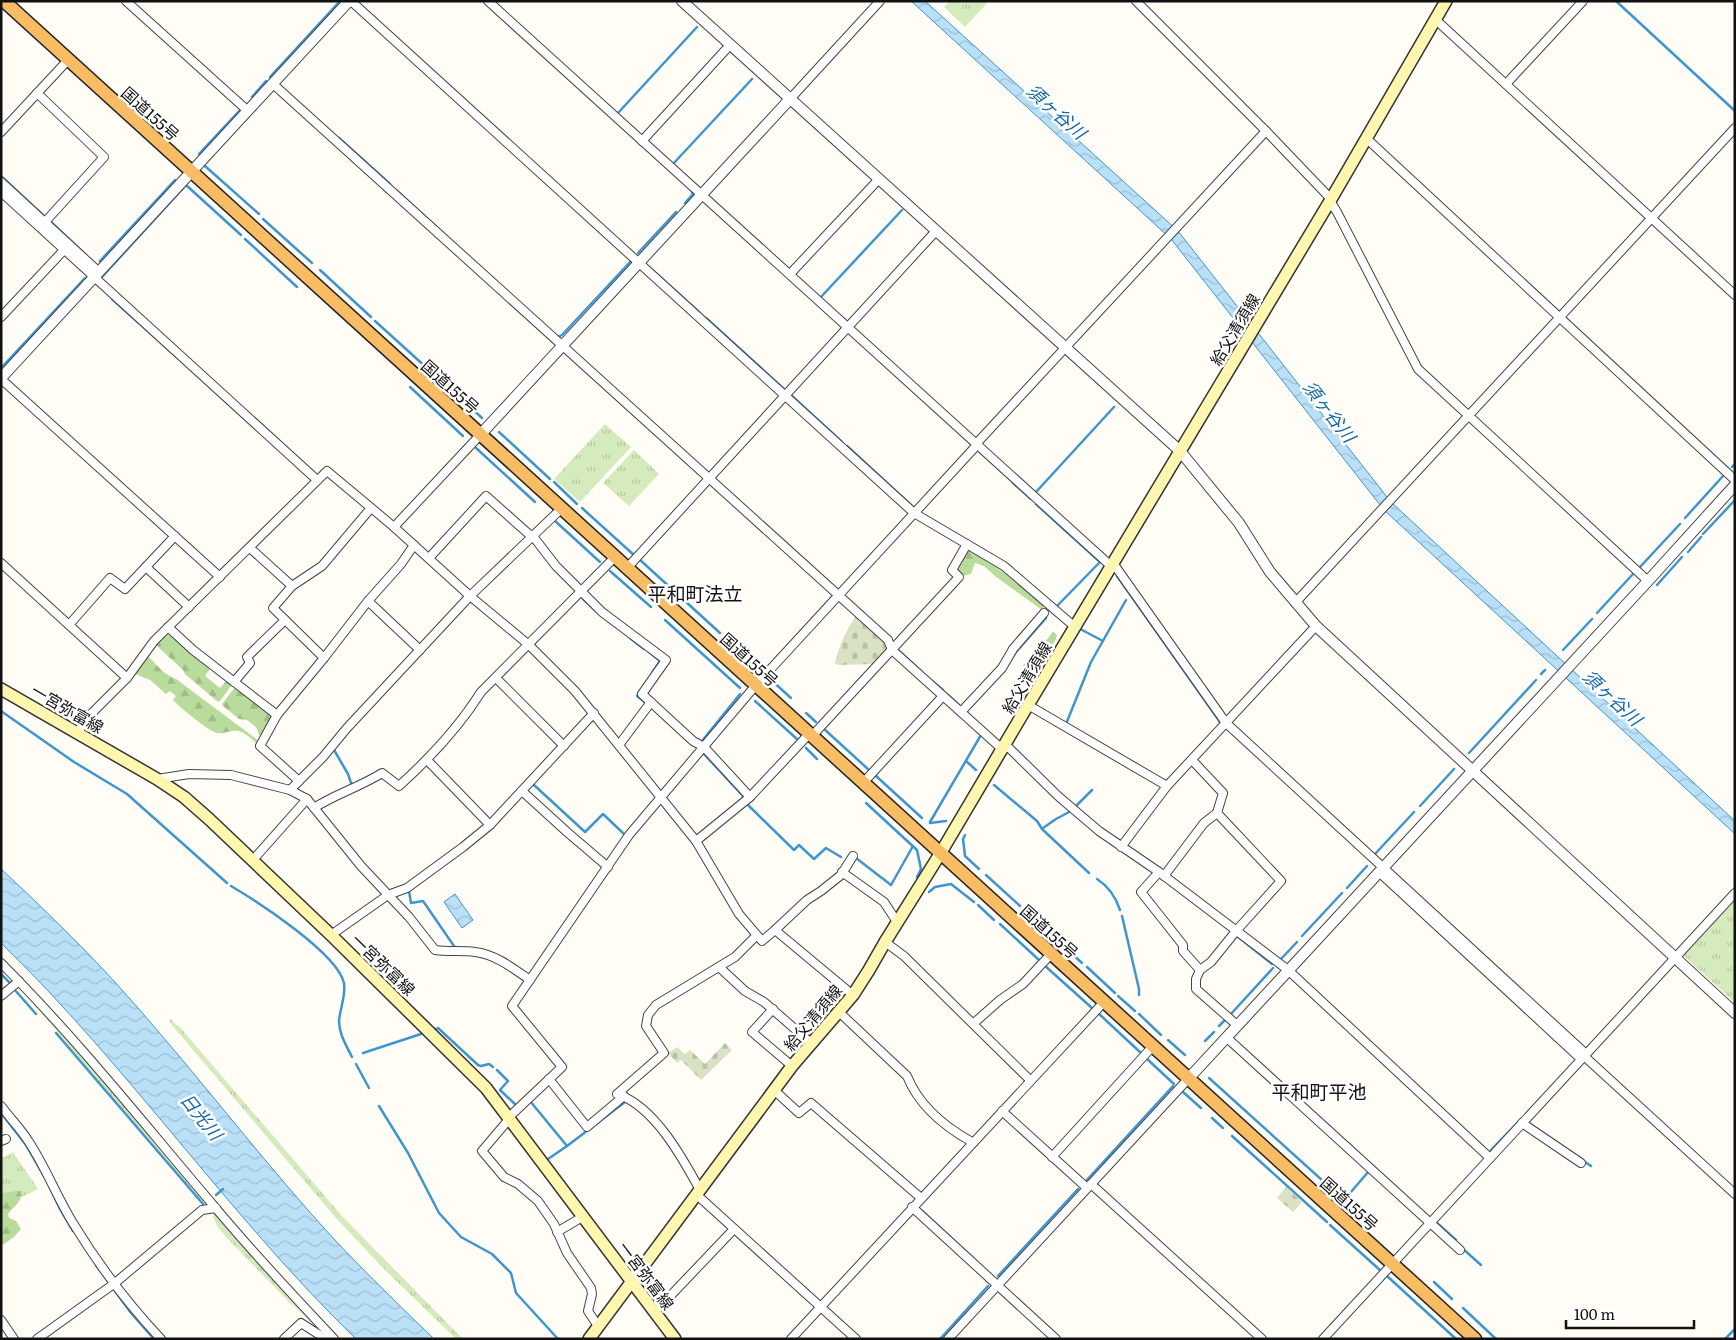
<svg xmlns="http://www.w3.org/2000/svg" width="1736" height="1340" viewBox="0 0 1736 1340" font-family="Literata,'Noto Sans JP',serif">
<defs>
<pattern id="grass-tufts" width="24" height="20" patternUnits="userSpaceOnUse" patternTransform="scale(1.25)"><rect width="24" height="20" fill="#d5ebbd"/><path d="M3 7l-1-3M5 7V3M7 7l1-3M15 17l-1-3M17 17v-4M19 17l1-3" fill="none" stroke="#b6c8a1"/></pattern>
<pattern id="forest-firs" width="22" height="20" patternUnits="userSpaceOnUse" patternTransform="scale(1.25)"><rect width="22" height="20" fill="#b9dc9c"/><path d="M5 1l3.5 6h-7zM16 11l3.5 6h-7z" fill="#9ebc85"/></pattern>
<pattern id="cemetery-stones" width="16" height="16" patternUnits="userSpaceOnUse" patternTransform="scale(1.25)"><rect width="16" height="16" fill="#d9e3c4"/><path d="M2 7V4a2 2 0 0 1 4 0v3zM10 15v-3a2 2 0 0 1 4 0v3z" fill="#b9c2a7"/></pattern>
<pattern id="water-waves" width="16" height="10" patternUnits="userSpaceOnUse" patternTransform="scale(1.25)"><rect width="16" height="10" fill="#b9e0f7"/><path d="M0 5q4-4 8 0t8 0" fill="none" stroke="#9ebfd3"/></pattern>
</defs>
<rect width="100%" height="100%" fill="#fffdf5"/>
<g fill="url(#grass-tufts)">
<path d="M950,1H989L965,27L944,7Z"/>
<path d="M605,424L631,447L580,502L554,479Z"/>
<path d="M634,450L659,474L629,506L603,483Z"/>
<path d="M1735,899V1003L1684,956V954Z"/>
<path d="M19,988H22L58,1027L210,1204L208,1207H206L56,1032L57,1031Z"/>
<path d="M171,1019L177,1026L178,1025L341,1215L463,1339H456L383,1268L335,1217L171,1024L169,1021Z"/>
<path d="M13,1152L38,1189L4,1206L1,1201V1159Z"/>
<path d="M217,1213L323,1333L289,1302L227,1238L217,1226L213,1217L214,1214Z"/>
</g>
<g fill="url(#forest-firs)">
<path d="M966,548C995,563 1019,585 1044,606L1042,610L995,576L984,566L975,563L971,574L962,576L955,570Z"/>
<path d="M1053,632L1057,635L1056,639L1034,677L1024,679L1018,676L1026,669L1023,665L1041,647Z"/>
<path d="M170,635L211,667L205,676L220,688L227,680L232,684L221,700L218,702L185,674L183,670L156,645L163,636Z"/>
<path d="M148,656C157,665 163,674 176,679L259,741L257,744C253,740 247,734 241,732C232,728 223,736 214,732C203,726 183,710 173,700L176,696L170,691L166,694L150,680L135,674Z"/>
<path d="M236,686L274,715L262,737L259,735L256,727L247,720L239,719L223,706L222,704Z"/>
<path d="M16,1191H20C24,1201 13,1207 8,1214L9,1218L16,1221L21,1229L14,1237L1,1246V1193Z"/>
</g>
<g fill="url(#cemetery-stones)">
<path d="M856,616L888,644V651L877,664L838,665L835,663C840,644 845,632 856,616Z"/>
<path d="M725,1043L732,1050L701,1080L681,1060L677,1063L668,1053L677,1047L685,1054L690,1050L705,1064Z"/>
<path d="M1286,1187L1302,1202L1293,1212L1277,1198Z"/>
</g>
<g fill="url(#water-waves)" stroke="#3f96cf">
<path d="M911,1H925L1178,231L1391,502L1735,821V834L1384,510L1171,239Z"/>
<path d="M1,869C40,905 78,942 114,981C183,1057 246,1140 314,1217C352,1260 393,1299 434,1339H356C230,1217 128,1066 1,943Z"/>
<path d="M455,894L473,920L462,928L444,902Z"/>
</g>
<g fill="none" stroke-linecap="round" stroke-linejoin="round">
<g stroke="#3f96cf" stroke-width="2.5">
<path d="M1616,1L1735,111"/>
<path d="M270,77L340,1"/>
<path d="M252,97L266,81"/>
<path d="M618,113L697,27"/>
<path d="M339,138L390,184"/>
<path d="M199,154L241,109"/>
<path d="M673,164L752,79"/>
<path d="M205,166L259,214"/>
<path d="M1,176L45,217"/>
<path d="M396,190L445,235"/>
<path d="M685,203L693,194L691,190"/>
<path d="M263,219L312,263"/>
<path d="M51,222L86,255"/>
<path d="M245,239L297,287"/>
<path d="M638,253L676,212"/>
<path d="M100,261L175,180"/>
<path d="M649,267L699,312"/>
<path d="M320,270L371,317"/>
<path d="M101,278L186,185L241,235"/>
<path d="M820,298L902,210"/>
<path d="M112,299L178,358"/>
<path d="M706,318L784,389"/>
<path d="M375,321L428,369"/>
<path d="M556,335L558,337L562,335L631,261"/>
<path d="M2,367L85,278"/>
<path d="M432,372L482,418"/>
<path d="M410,387L463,436"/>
<path d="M792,396L842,442"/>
<path d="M499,432L550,479"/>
<path d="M847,446L912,506"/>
<path d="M476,448L535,502"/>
<path d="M1732,467L1735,464"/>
<path d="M554,482L577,504"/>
<path d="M1013,483L1031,499"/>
<path d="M1036,492L1114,407"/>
<path d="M1036,504L1100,562"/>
<path d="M582,508L635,556"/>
<path d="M1685,518L1723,476"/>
<path d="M554,520L600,562"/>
<path d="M1703,534L1735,500"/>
<path d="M1688,552L1701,537"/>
<path d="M639,559L720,633"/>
<path d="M1002,561L1012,568"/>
<path d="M1640,567L1680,524"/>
<path d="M610,571L651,607"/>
<path d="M1117,576L1220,722"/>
<path d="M1657,585L1682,557"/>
<path d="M583,599L597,612"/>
<path d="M1057,606L1100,562"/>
<path d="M1597,613L1633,574"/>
<path d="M665,620L740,688"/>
<path d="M1082,630L1103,641"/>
<path d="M723,636L755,665L757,663L765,670L832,597"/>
<path d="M630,638L644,649"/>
<path d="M898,650L922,672"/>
<path d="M1563,650L1592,619"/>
<path d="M649,652L660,661L652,673"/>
<path d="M1541,674L1545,670"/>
<path d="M926,676L943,690"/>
<path d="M770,679L791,698"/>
<path d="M992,684L1004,671L1016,652L1046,618"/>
<path d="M640,692L637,696L646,703"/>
<path d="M948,695L959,705"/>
<path d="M755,701L798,740"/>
<path d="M1,711L74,762L127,794L227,883"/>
<path d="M806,713L816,722"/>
<path d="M1066,724L1091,662L1126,600"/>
<path d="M823,728L869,770"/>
<path d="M702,741L740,694"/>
<path d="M806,748L817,759"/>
<path d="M334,750L348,774L352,786"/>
<path d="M1469,753L1536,680"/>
<path d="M704,754L743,796"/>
<path d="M966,761L976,770"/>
<path d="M876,776L922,818"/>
<path d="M534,785L585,832L603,814L624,834"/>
<path d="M994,785L1037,821L1042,829L1089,873"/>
<path d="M866,803L917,850L921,869L917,877"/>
<path d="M747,804L794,850L799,845L814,859L826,848L841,857"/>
<path d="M1077,805L1092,790"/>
<path d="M1420,806L1454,769"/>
<path d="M930,822L981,735"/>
<path d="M930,823L946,821"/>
<path d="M1043,828L1056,819L1071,811"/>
<path d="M965,835L963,839L965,856L979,869"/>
<path d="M1375,854L1414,812"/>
<path d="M856,858L891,885L913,846"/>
<path d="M986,875L1020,906"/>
<path d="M1097,879C1108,886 1116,898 1120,910"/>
<path d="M231,886C258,902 337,953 344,983C346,996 340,1008 339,1021C339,1034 346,1045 352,1057"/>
<path d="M1347,888L1367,866"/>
<path d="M409,891L411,903L423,901L456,949"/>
<path d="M929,892L935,887L951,884L974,902"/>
<path d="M978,905L994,920"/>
<path d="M1027,912L1082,963"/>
<path d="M1122,916L1139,989V995"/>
<path d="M1000,924L1039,960"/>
<path d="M1237,936L1272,964"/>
<path d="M1302,936L1342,893"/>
<path d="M1281,959L1297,942"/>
<path d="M1044,965L1092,1008"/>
<path d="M1087,967L1115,993"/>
<path d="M1,974L11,984"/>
<path d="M14,989L36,1014"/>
<path d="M1118,996L1135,1011"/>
<path d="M1098,1013L1141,1053"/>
<path d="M1139,1014L1161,1035"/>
<path d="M1230,1015L1273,968"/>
<path d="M1219,1026L1225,1020"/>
<path d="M436,1029L438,1028L478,1065L481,1066L489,1064L493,1067"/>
<path d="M56,1033L203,1204"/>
<path d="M1168,1040L1185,1055"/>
<path d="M1205,1041L1214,1032"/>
<path d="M363,1053L424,1033"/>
<path d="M1146,1058L1174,1084"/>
<path d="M356,1064L369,1088"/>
<path d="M497,1070L508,1081L500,1090L517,1106L519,1104"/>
<path d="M1209,1078L1344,1200L1369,1171"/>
<path d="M1183,1092L1201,1108"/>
<path d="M530,1101L567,1146L625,1102"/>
<path d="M379,1106L408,1153L439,1213L461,1237L492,1254L511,1273L516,1293L558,1339"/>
<path d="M1,1113L26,1145L44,1176"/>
<path d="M1212,1118L1223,1128"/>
<path d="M1530,1124L1591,1166"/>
<path d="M1232,1136L1327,1222"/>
<path d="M1491,1150L1522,1118"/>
<path d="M548,1159L567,1146"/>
<path d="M1085,1182L1173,1086"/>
<path d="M50,1187L59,1207L73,1231"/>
<path d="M216,1195L223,1189"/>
<path d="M921,1210L973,1258"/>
<path d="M1437,1223L1456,1240"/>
<path d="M1330,1225L1381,1271"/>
<path d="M1462,1248L1481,1265"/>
<path d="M96,1265L131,1313L154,1339"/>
<path d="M998,1276L1078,1189"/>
<path d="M1387,1276L1456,1339"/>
<path d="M1434,1282L1452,1299"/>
<path d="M1463,1308L1496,1339"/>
<path d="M940,1339L988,1286"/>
<path d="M1725,1339L1735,1329"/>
</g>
<defs>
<g id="minor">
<path d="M126,1L248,111"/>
<path d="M351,1L914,513L1004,566L1075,627"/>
<path d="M488,1L1111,566"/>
<path d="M1136,1L1266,131L1331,199"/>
<path d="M1436,20L1735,295"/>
<path d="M273,84L888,640L892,650L1002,749"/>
<path d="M1506,84L1583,1"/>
<path d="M37,93L104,157L45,222"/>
<path d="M790,99L880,1"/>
<path d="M1,132L68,60"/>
<path d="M1366,138L1735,480"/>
<path d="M642,141L730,45"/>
<path d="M1,182L99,272"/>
<path d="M1,192L317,480"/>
<path d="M1330,201L1337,212L1418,369L1648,581"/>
<path d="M790,274L879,179"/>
<path d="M1,317L64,250"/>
<path d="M1,379L220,577"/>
<path d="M976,444L1266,131"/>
<path d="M371,508L322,566L292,586L273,608L324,658L368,601L420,650"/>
<path d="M394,527L481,434"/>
<path d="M532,535L556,566L602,612L666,660L642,694L693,741L704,747L750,797"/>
<path d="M250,548L292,586"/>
<path d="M429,558L486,496L531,536"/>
<path d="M1,563L127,678"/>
<path d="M1113,563L1226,723L1586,1054"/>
<path d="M146,567L189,607"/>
<path d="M627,568L936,231"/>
<path d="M368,601L401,564L414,545"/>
<path d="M1295,603L1735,128"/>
<path d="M69,625L110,578L125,589L175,536"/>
<path d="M168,627L193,650L277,715"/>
<path d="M496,678L564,746"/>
<path d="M234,682L250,663L247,657L285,620"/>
<path d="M1028,705L1167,786"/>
<path d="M961,712L1002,668L1013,649L1044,613"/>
<path d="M78,732L87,718L127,678L154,641L327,471L394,527L470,596L529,645L575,691L696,841L739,914L762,941L775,930L853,995"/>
<path d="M812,736L959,577L952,570L967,544"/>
<path d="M1005,744L1058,796L1099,831L1159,872L1288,970L1490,1158"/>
<path d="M619,745L651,702"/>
<path d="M427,760L490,825"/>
<path d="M1192,760L1223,793L1217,813L1281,881L1236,931L1211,962L1200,970L1196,979V989L1237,1025"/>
<path d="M157,779L189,774L231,775L290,790L307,799L361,866L409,917L435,950C449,952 462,950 475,952C495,954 514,969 530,980"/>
<path d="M299,781L260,746L277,715L324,658"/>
<path d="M863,783L943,696"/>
<path d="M290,790L323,757L347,728L470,596L562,508"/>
<path d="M522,791L567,832L608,867"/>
<path d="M314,808C335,794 360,787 382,773L399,786C430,758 459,727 481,692L615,557"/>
<path d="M696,841L750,797L809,734"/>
<path d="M1121,847L1167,786L1316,626"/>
<path d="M252,861L307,799"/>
<path d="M842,872L884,902L897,922"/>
<path d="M1159,872L1141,892L1183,945V951L1200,970"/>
<path d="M1379,872L1581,1059"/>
<path d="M1164,876L1204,823L1217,813"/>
<path d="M775,930L807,900L821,891L841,875L853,856"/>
<path d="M331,935L388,895L407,888L463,847L490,825L594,713"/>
<path d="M885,942L904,956L1030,1080"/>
<path d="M1,963C77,1039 144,1124 214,1206C252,1252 293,1295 334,1339"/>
<path d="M719,967L745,991L764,1002L811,1043"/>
<path d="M1,996L19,981"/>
<path d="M773,1009L752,1032L792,1066"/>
<path d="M839,1012L907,1076C919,1106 945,1127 972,1142"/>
<path d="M974,1023L1000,1000L1023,984L1051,954"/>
<path d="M1226,1037L1460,1250"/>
<path d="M1584,1056L1735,1194"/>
<path d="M549,1079L587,1127L624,1096"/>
<path d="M774,1090L799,1113L811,1103L921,1198"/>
<path d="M1,1106C10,1118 21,1129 29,1142C46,1168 57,1197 73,1223C98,1264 128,1304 161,1339"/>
<path d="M1002,1111L1087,1188"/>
<path d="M509,1117L562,1067L512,1006L629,835L756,685L977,445"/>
<path d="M510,1118L482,1151L504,1177L518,1184L538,1201L554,1224L567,1253L591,1288L592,1294L588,1311L598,1326"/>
<path d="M1522,1123L1581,1163"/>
<path d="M1,1141L6,1139"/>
<path d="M1052,1157L1153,1046"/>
<path d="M1091,1184L1262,1339"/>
<path d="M700,1190C682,1157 654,1106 617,1094L664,1053L646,1026L648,1015L656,1005L735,957L756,936"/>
<path d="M697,1195L856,1339"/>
<path d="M912,1207L1056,1339"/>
<path d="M557,1232L584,1216"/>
<path d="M655,1312L734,1229"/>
<path d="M1,1320L14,1339"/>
<path d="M37,1339L115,1283L202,1210L216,1208"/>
<path d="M284,1339L301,1323L326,1339"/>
<path d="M791,1339L1104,1002"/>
<path d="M948,1339L1189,1078"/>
<path d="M1323,1339L1735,893"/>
</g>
<g id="tertiary">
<path d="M682,1L1180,451L1239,523L1270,572L1316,626L1735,1013"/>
<path d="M1,378L349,1"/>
<path d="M481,434L790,99"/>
<path d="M1189,1078L1648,581L1735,485"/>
</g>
<g id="secondary">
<path d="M1,689L157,779L184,797L209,819L331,935L486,1088L675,1339"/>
<path d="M589,1339L792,1066L853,995L869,970L885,942L940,854L1028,705L1330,201L1446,1"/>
</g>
<path id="trunk" d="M4,1L1475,1339"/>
</defs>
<use href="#minor" stroke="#444" stroke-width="10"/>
<use href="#tertiary" stroke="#444" stroke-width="12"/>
<use href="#secondary" stroke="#333" stroke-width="14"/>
<use href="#trunk" stroke="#222" stroke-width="15"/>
<use href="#minor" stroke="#fff" stroke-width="8"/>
<use href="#tertiary" stroke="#fff" stroke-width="10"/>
<use href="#secondary" stroke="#fff6b0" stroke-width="11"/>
<use href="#trunk" stroke="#f7bc64" stroke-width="12"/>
</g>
<g text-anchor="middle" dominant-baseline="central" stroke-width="5" stroke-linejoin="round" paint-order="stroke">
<g font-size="16" fill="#111" stroke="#fff">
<text transform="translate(151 113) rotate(42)">国道155号</text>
<text transform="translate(1234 329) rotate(-59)">給父清須線</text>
<text transform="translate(451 386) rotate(42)">国道155号</text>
<text transform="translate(750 659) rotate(42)">国道155号</text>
<text transform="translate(1026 677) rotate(-59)">給父清須線</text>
<text transform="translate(68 708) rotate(30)">一宮弥富線</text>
<text transform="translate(1050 931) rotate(42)">国道155号</text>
<text transform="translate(384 964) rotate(44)">一宮弥富線</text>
<text transform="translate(812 1017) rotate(-50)">給父清須線</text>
<text transform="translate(1350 1203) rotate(42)">国道155号</text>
<text transform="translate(647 1275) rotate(53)">一宮弥富線</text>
</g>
<g font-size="18" font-style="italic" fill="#1768a6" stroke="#fff">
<text transform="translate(1057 111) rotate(42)">須ヶ谷川</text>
<text transform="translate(1330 411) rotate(52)">須ヶ谷川</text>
<text transform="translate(1613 697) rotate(43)">須ヶ谷川</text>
<text transform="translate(202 1116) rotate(51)">日光川</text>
</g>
<g font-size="19" fill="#111" stroke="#fff">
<text x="695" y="593">平和町法立</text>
<text x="1319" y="1091">平和町平池</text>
</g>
</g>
<rect width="1736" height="1340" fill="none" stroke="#111111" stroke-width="5"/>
<path d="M1566 1320v8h128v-8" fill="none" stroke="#111111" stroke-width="2.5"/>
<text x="1574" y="1320" font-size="15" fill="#111111" stroke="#ffffff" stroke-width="4" paint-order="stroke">100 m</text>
</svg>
